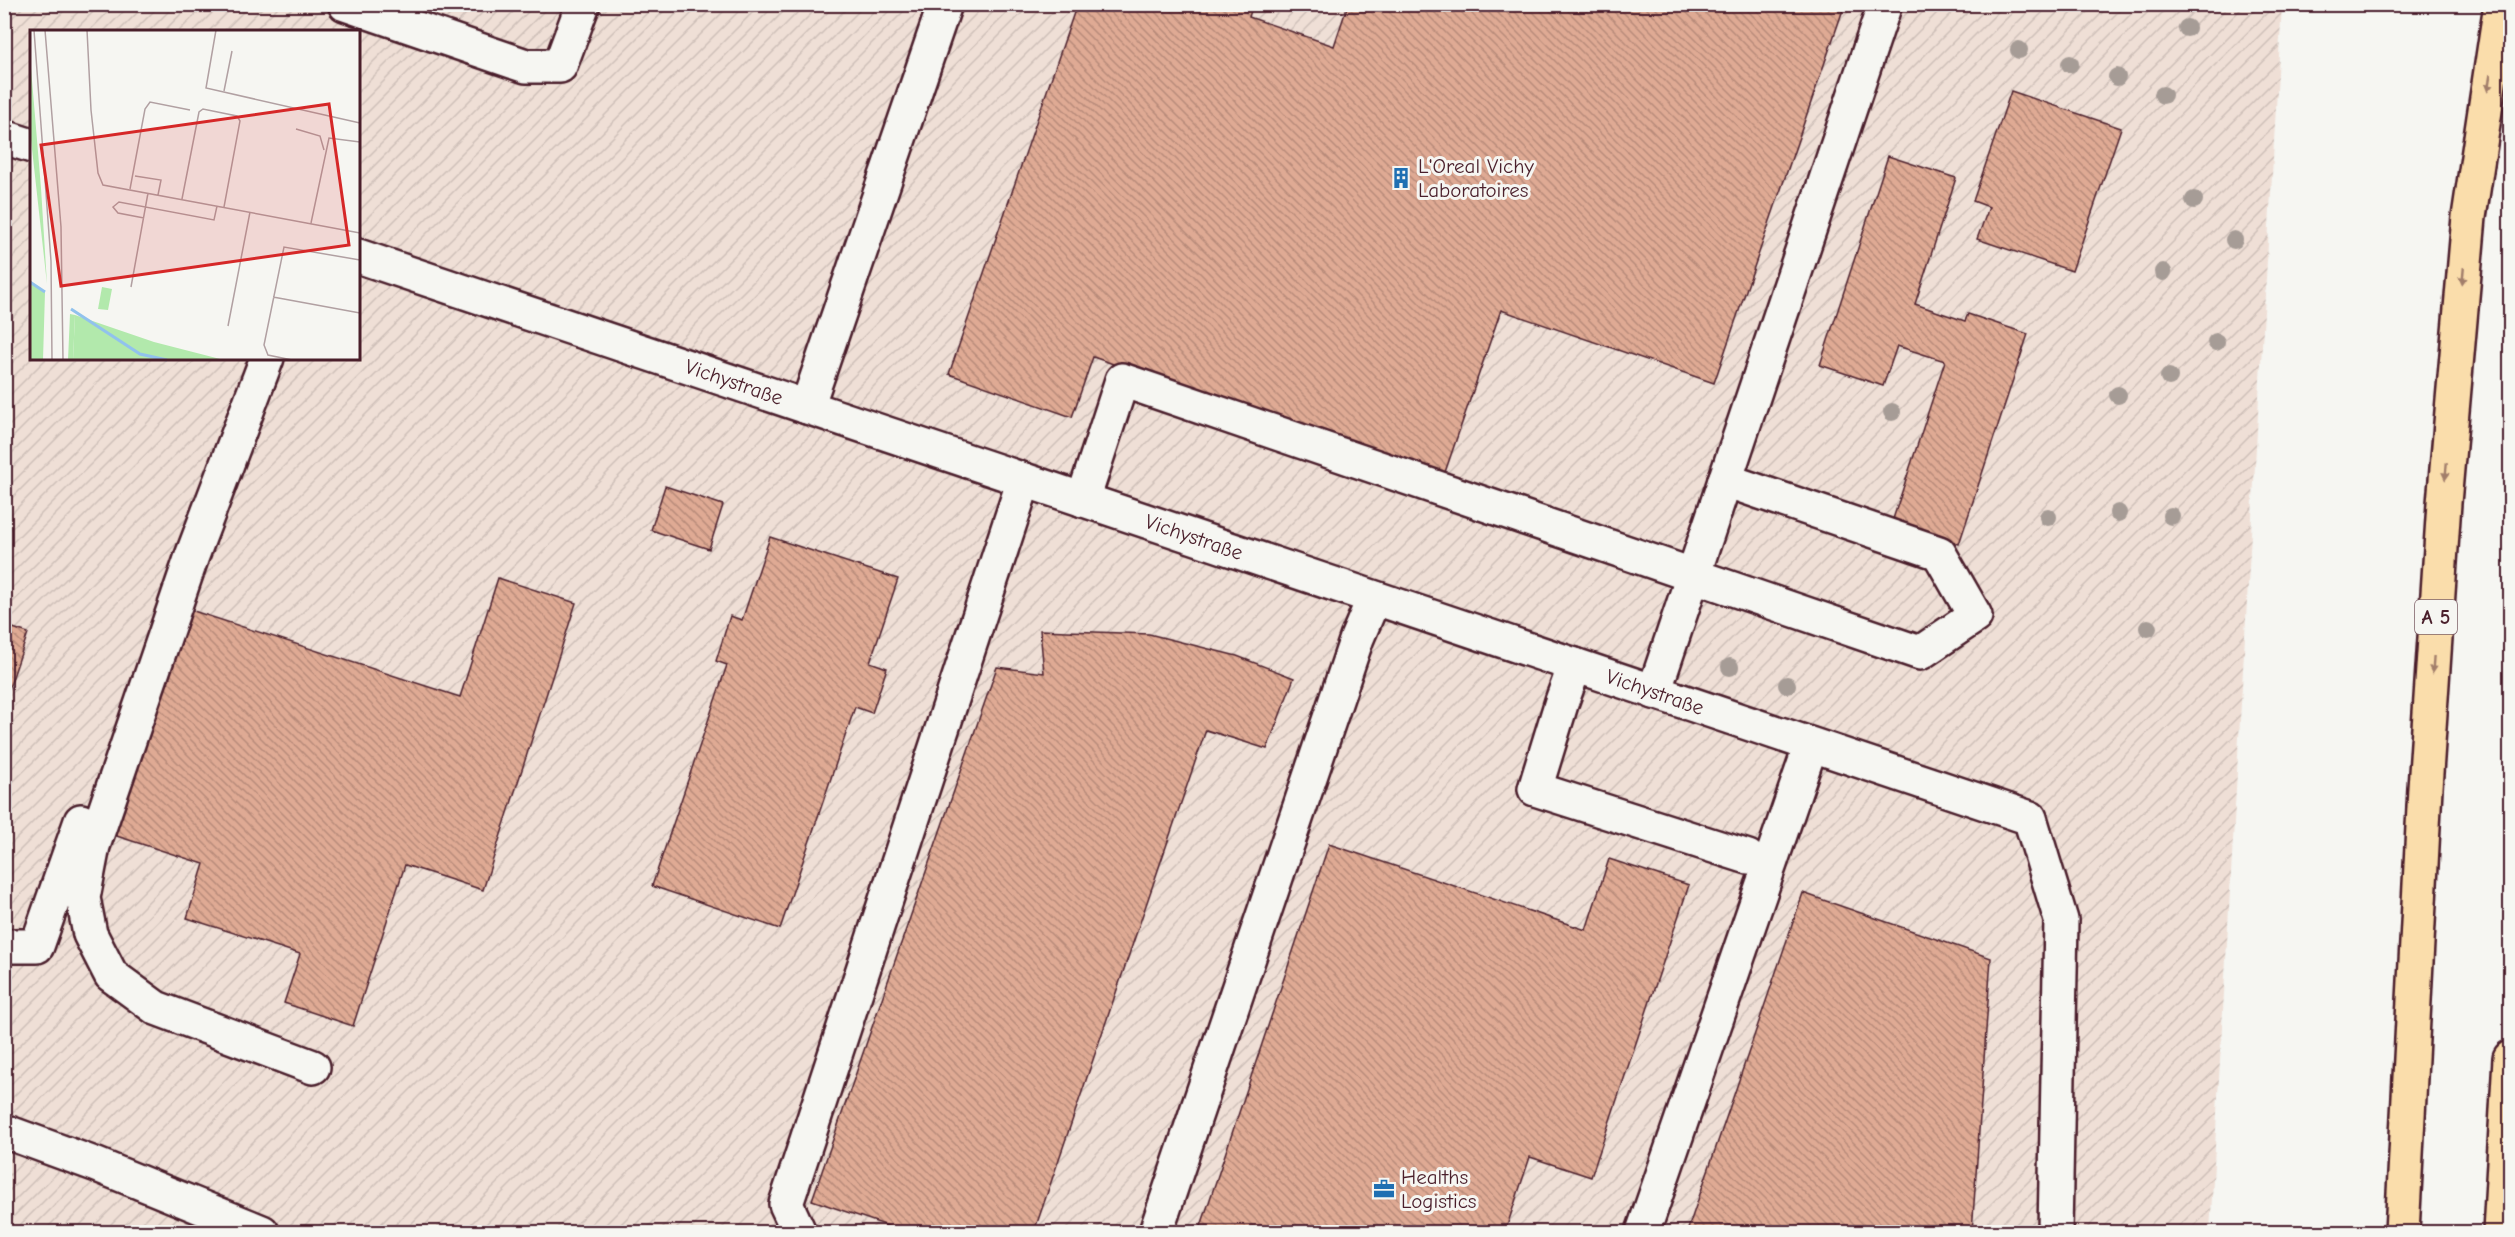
<svg xmlns="http://www.w3.org/2000/svg" width="2515" height="1237" viewBox="0 0 2515 1237" font-family="'Comic Neue',sans-serif">
<defs>
<pattern id="industrial-furrows" width="10" height="10" patternUnits="userSpaceOnUse" patternTransform="scale(1.5)"><rect width="10" height="10" fill="#efdfd6"/><path d="M-1 1l2-2M0 10L10 0M9 11l2-2" fill="none" stroke="#cebfb8"/></pattern>
<pattern id="building-back-hatch" width="6" height="6" patternUnits="userSpaceOnUse" patternTransform="scale(1.5)"><rect width="6" height="6" fill="#dfaa94"/><path d="M-1 5l2 2M0 0l6 6M5-1l2 2" fill="none" stroke="#b78a79"/></pattern>
</defs>
<rect width="100%" height="100%" fill="#f6f6f2"/>
<filter id="ink" filterUnits="userSpaceOnUse"><feTurbulence type="fractalNoise" baseFrequency=".0167" numOctaves="2"/><feDisplacementMap in="SourceGraphic" scale="12" xChannelSelector="R" yChannelSelector="G"/><feConvolveMatrix kernelMatrix="1 2 1 2 8 2 1 2 1" color-interpolation-filters="sRGB"/></filter>
<g filter="url(#ink)">
<path fill="url(#industrial-furrows)" fill-rule="evenodd" d="M5,5H2282L2210,1232H5ZM32,32H358V358H32Z"/>
<g fill="url(#building-back-hatch)" stroke="#4a1f2b" stroke-width="1.5">
<path d="M1077,4H1253L1249,17L1334,46L1348,4H1845L1714,383L1501,310L1443,478L1093,357L1072,417L949,374Z"/>
<path d="M2011,91L2121,128L2072,271L1977,239L1989,207L1973,201Z"/>
<path d="M1888,156L1956,178L1915,304L1965,321L1968,314L2028,334L1959,544L1892,522L1945,361L1897,346L1883,386L1820,365Z"/>
<path d="M665,486L723,505L709,549L651,530Z"/>
<path d="M770,537L898,579L870,662L887,668L872,713L855,707L780,929L652,886L727,665L716,661L730,616L742,620Z"/>
<path d="M498,578L576,603L483,890L405,865L353,1026L284,1003L300,954L187,918L204,864L104,832L178,606L460,697Z"/>
<path d="M4,625L28,633L4,703Z"/>
<path d="M1040,630L1149,634L1237,656L1294,678L1267,749L1206,730L1034,1232H905L812,1200L997,667L1044,673Z"/>
<path d="M1329,844L1586,930L1609,859L1689,885L1591,1177L1530,1157L1505,1232H1199Z"/>
<path d="M1803,893L1991,958L1972,1232H1687Z"/>
</g>
<g fill="none" stroke-linecap="round" stroke-linejoin="round">
<defs>
<g id="minor">
<path d="M345,4L526,66H560L583,4"/>
<path d="M4,137L32,146"/>
<path d="M358,256L2030,818L2061,920L2055,1232"/>
<path d="M267,358L192,556L93,846L83,898L90,934L111,975L156,1008L313,1067"/>
<path d="M807,407L945,4"/>
<path d="M1083,500L1122,380L1920,653L1975,616L1939,553L1725,480"/>
<path d="M1575,665L1562,701L1535,789L1748,857"/>
<path d="M1654,692L1885,4"/>
<path d="M4,946H37L81,821"/>
<path d="M4,1131L97,1165L262,1232"/>
<path d="M799,1232L786,1204L1024,480"/>
<path d="M1156,1232L1357,638L1374,598"/>
<path d="M1643,1232L1811,745"/>
</g>
<g id="highway">
<path d="M2402,1232L2425,788L2444,503L2469,217L2501,4"/>
<path d="M2500,1232L2510,1058"/>
</g>
</defs>
<use href="#minor" stroke="#4a1f2b" stroke-width="38"/>
<use href="#highway" stroke="#4a1f2b" stroke-width="38"/>
<use href="#minor" stroke="#f6f6f2" stroke-width="33"/>
<use href="#highway" stroke="#faddab" stroke-width="33"/>
</g>
<g fill="#a69c96">
<circle cx="2187" cy="28" r="9"/>
<circle cx="2019" cy="50" r="9"/>
<circle cx="2070" cy="64" r="9"/>
<circle cx="2117" cy="77" r="9"/>
<circle cx="2163" cy="95" r="9"/>
<circle cx="2194" cy="200" r="9"/>
<circle cx="2234" cy="240" r="9"/>
<circle cx="2163" cy="272" r="9"/>
<circle cx="2216" cy="342" r="9"/>
<circle cx="2169" cy="377" r="9"/>
<circle cx="2118" cy="395" r="9"/>
<circle cx="1892" cy="412" r="9"/>
<circle cx="2118" cy="513" r="9"/>
<circle cx="2171" cy="516" r="9"/>
<circle cx="2048" cy="517" r="9"/>
<circle cx="2148" cy="628" r="9"/>
<circle cx="1730" cy="667" r="9"/>
<circle cx="1787" cy="685" r="9"/>
</g>
<defs><path id="oneway-solid" d="M-6-.8H1V-3.2L6.5 0L1 3.2V.8H-6Z" transform="scale(1.5)"/></defs>
<g fill="#a27e6b">
<use href="#oneway-solid" transform="translate(2489 83) rotate(99)"/>
<use href="#oneway-solid" transform="translate(2463 276) rotate(95)"/>
<use href="#oneway-solid" transform="translate(2446 471) rotate(95)"/>
<use href="#oneway-solid" transform="translate(2433 665) rotate(94)"/>
</g>
</g>
<defs>
<symbol id="building-bare" viewBox="-9 -9 18 18"><path d="M-4-6H4V6H1V3H-1V6H-4ZM-2.5-4.3h1.7v1.8h-1.7ZM.8-4.3h1.7v1.8H.8ZM-2.5-1h1.7V.8h-1.7ZM.8-1h1.7V.8H.8Z" fill="#1f6fb2" stroke="#f6f6f2" stroke-width="2.5" paint-order="stroke"/></symbol>
<symbol id="office-bare" viewBox="-9 -9 18 18"><path d="M-6-3h4V-5.5h4V-3h4V5H-6ZM-1-4.5V-3h2v-1.5ZM-6 0V1H6V0Z" fill="#1f6fb2" stroke="#f6f6f2" stroke-width="2.5" paint-order="stroke"/></symbol>
</defs>
<g fill-rule="evenodd">
<use href="#building-bare" x="1386" y="163" width="30" height="30"/>
<use href="#office-bare" x="1369" y="1174" width="30" height="30"/>
</g>
<g text-anchor="middle" dominant-baseline="central" stroke-width="6" stroke-linejoin="round" paint-order="stroke">
<rect fill="#f6f6f2" stroke="#7e6067" stroke-width="1.5" x="2415" y="600" width="42" height="34" rx="4.5"/>
<g font-size="20" font-weight="bold" fill="#4a1f2b">
<text x="2436" y="617">A 5</text>
</g>
<g font-size="21" fill="#4a1f2b" stroke="#f6f6f2" text-anchor="start">
<text x="1418" y="166">L'Oreal Vichy<tspan x="1418" dy="24">Laboratoires</tspan></text>
<text x="1401" y="1177">Healths<tspan x="1401" dy="24">Logistics</tspan></text>
</g>
<g font-size="21" fill="#4a1f2b" stroke="#f6f6f2">
<text transform="translate(734 382) rotate(19)">Vichystraße</text>
<text transform="translate(1194 537) rotate(19)">Vichystraße</text>
<text transform="translate(1655 692) rotate(19)">Vichystraße</text>
</g>
</g>
<g transform="translate(30 30)">
<rect width="330" height="330" fill="#f6f6f2"/>
<path d="M0,26L11,158L17,254L0,101ZM72,257L82,259L78,280L68,279ZM40,284L45,285L43,330H38Z" fill="#b2e9ac"/>
<path d="M0,252L15,262L13,330H0ZM45,285L124,312L194,330H43Z" fill="#b2e9ac"/>
<path fill="none" stroke="#91c2ed" stroke-width="3" d="M0,252L15,262M41,279L110,324L137,330"/>
<path fill="none" stroke="#b1a0a2" stroke-width="1.5" d="M4,0L21,231L22,330M15,0L31,197L33,330M57,0L61,80L68,143L73,155L330,203M186,0L176,58L330,93M194,61L202,21M266,99L290,106L294,120M105,146L131,150L128,165M100,159L115,79L120,72L160,80M152,169L169,82L173,79L207,86L210,91L194,177M114,188L88,183L83,177L89,172L184,190L187,176M281,193L299,108L330,112M101,257L118,163M243,267L330,283M198,296L220,182M262,330L238,325L234,315L254,217L330,230"/>
<path fill="#d62828" fill-opacity="0.15" stroke="#d62828" stroke-width="3" d="M299,74L319,215L31,256L11,115Z"/>
<rect width="330" height="330" fill="none" stroke="#4a1f2b" stroke-width="3"/>
</g>
<rect width="2515" height="1237" fill="none" stroke="#f6f6f2" stroke-width="24"/>
<rect x="12" y="12" width="2491" height="1213" fill="none" stroke="#4a1f2b" stroke-width="2" filter="url(#ink)"/>
</svg>
